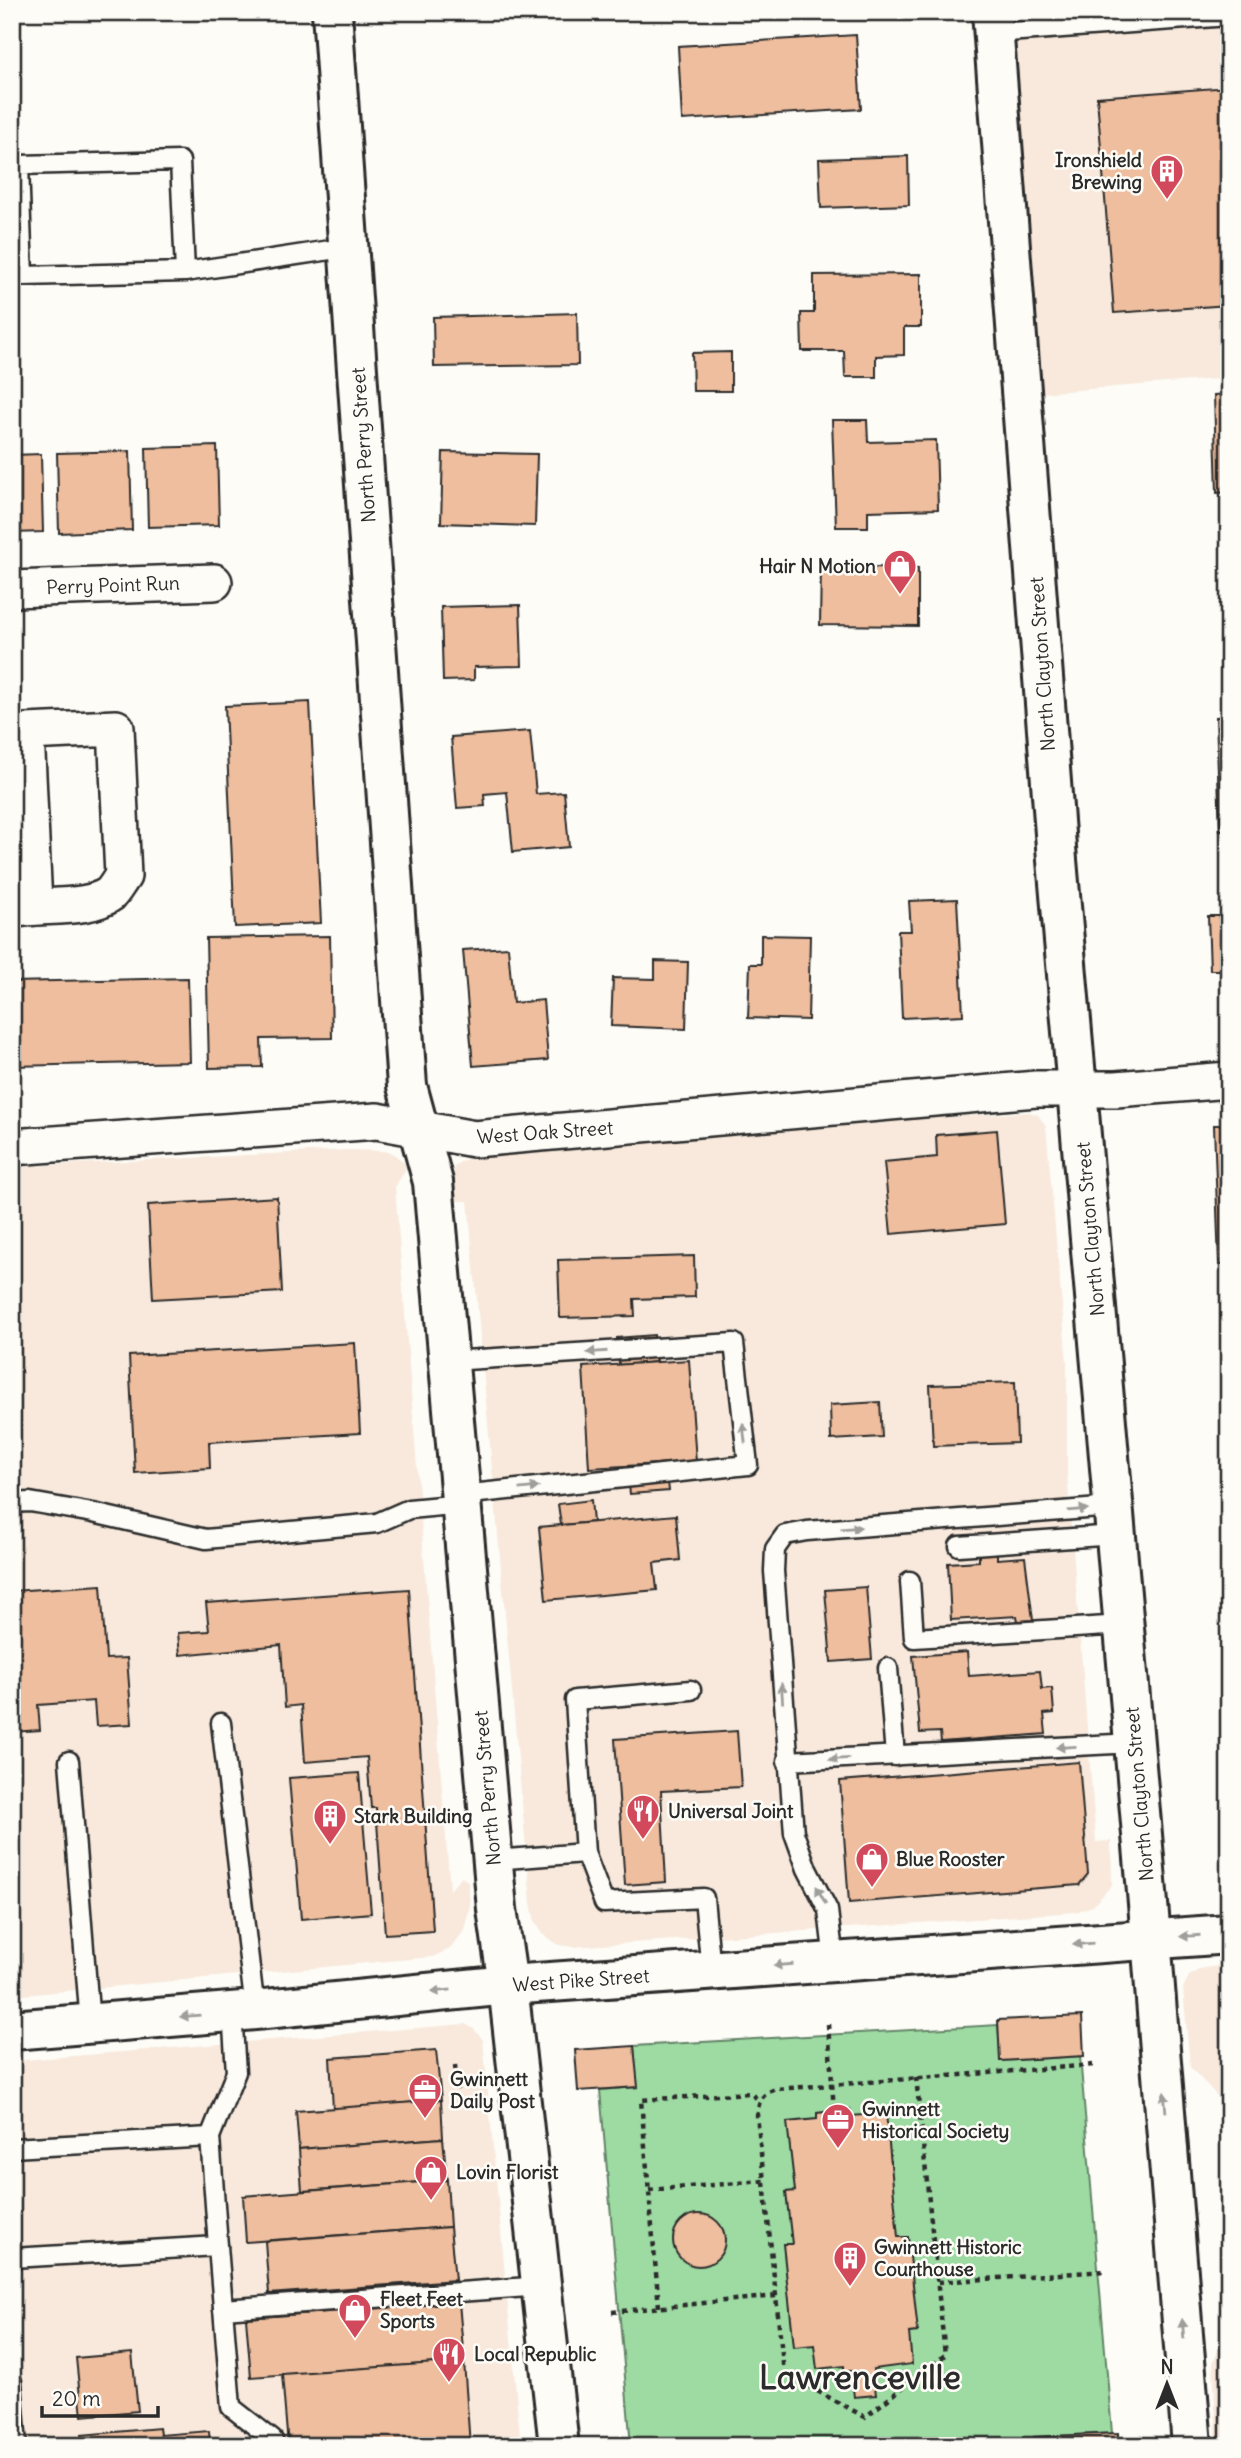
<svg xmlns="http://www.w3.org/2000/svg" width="1241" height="2458" viewBox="0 0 1241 2458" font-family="Delius,sans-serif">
<rect width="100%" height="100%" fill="#fdfcf7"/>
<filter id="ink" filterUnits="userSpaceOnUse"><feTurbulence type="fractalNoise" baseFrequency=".0143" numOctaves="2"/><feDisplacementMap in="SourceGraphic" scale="14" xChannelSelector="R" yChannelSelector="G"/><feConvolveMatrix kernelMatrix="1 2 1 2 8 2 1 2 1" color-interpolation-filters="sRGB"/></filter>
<g filter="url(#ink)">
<g fill="#f8e9dc">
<path d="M993,12H1229V378L1040,393Z"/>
<path d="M1029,1112L1038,1115L1046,1126L1067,1362V1473L1096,1842L1111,1841L1112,1885L1093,1906L1075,1912L573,1947L559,1945L544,1935L535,1922L531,1903L468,1201H453L454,1166L471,1156L837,1123Z"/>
<path d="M348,1150L383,1151L393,1153L405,1164V1170L395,1187L450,1890L461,1877L468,1881L470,1905L464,1931L450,1949L432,1957L12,1996V1167Z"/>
<path d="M1229,1964V2130L1221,2100L1190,2067L1183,1988L1189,1976L1200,1969Z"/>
<path d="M465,2024L474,2029L483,2040L521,2446H12V2061Z"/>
<path d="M1229,2325V2446H1217L1213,2363Z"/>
</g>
<path fill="#9ddba3" stroke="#648367" stroke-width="2" d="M998,2025L1001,2061L1080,2056L1112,2433L1034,2437V2446H631L600,2090L637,2087L634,2046Z"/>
<g fill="#eebe9e" stroke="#2b2b2b" stroke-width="2">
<path d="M856,35L861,109L682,120L678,46Z"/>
<path d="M1229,87V305L1114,313L1097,97Z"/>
<path d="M908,156L909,205L821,208L819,159Z"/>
<path d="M921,274V327H904V355L876,356V377H845L844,351H802L801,313H814V275Z"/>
<path d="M577,313L578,365L434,367L433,317Z"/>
<path d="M731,352V391H693L692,353Z"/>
<path d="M1229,394V492L1217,493L1214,395Z"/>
<path d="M832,420H867L868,442L936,440L938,509L868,511V527H836Z"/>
<path d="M217,446L219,525L148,527L146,448Z"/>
<path d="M130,451L132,530L59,533L57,453Z"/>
<path d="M443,452L537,454L535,526L441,523Z"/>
<path d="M41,454L43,532L12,533V455Z"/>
<path d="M821,566L918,568V626L820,625Z"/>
<path d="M520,605L522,666L474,667V680L443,681L441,607Z"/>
<path d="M310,702L321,923L235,927L225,706Z"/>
<path d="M1229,716V830H1220L1216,717Z"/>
<path d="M530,731L536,794L564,792L569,847L513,852L507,792L484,794L485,806L457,808L451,737Z"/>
<path d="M957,899L963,1015L902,1018L898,931H911L909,901Z"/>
<path d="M1208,916H1229V996L1224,997L1223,970H1210Z"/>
<path d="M761,935L810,936L808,1020L748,1018L750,964H761Z"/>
<path d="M330,936L332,1038L261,1039L262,1067L209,1068L206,938Z"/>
<path d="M508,947L513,1003L543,1000L548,1060L473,1066L463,950Z"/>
<path d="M655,961L688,962L686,1029L611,1026L613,978L655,979Z"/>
<path d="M188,978L190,1062L12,1066V982Z"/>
<path d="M1214,1125H1229V1264L1219,1265Z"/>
<path d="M997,1130L1005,1224L891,1234L884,1162L937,1157L936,1135Z"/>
<path d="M277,1197L282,1292L153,1299L148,1205Z"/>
<path d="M694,1256L695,1297L634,1299L635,1316L560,1318L558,1260Z"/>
<path d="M654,1335L656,1362L619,1365L617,1338Z"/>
<path d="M355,1343L360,1433L209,1442L210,1468L135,1473L129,1356Z"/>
<path d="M689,1360L696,1462L589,1468L583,1367Z"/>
<path d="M1015,1382L1017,1443L933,1446L930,1385Z"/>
<path d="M880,1402L882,1437L831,1440L830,1405Z"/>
<path d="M666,1463L669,1491L630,1494L627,1467Z"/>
<path d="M591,1500L593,1522L561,1525L558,1504Z"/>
<path d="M676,1515L680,1560L654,1563L657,1590L546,1600L539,1527Z"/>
<path d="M997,1550V1559L1025,1557L1033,1620L1018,1621L1017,1616L951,1620L948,1563L979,1561V1552Z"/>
<path d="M101,1585L106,1659L127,1658L132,1724L96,1726L94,1701L38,1705L40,1730L12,1732V1591Z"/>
<path d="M866,1587L872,1659L831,1662L825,1590Z"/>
<path d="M409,1589L433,1931L385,1934L376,1808H371L367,1757L305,1762L301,1705L285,1707L281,1645L180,1655L178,1633L209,1631L206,1603Z"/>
<path d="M967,1652L969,1676L1040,1671L1042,1689L1052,1688L1054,1713L1044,1714L1046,1734L941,1742L940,1732L920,1733L913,1656Z"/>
<path d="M737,1731L741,1787L661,1791L666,1882L625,1885L615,1739Z"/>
<path d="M1079,1762L1088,1874L1079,1885L849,1903L840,1781Z"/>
<path d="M359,1773L371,1913L301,1919L289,1778Z"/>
<path d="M1082,2016L1084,2056L1000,2061L998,2020Z"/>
<path d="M634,2046L638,2087L578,2091L575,2050Z"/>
<path d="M436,2050L441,2100L333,2109L330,2058Z"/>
<path d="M441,2100L443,2138L299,2149L296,2111Z"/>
<path d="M850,2109L852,2116L886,2113L898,2237H908L918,2332L909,2333L912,2364L873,2369L876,2395L854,2397L851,2371H844V2366L817,2369L814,2345L794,2347L783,2244H792L786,2192L795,2191L787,2122L817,2119V2113Z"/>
<path d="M443,2138L447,2180L302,2191L299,2149Z"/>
<path d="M447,2180L450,2227L246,2242L243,2196Z"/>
<circle cx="699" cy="2240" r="26"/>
<path d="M450,2227L455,2280L269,2294L265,2241Z"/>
<path d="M459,2302L464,2361L251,2377L246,2318Z"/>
<path d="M132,2353L138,2411L82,2416L76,2358Z"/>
<path d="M464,2361L470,2446H288L282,2374Z"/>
<path d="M159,2428L160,2435L209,2431L210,2446H83L82,2435Z"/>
<path d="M1118,2433V2446H1034V2437Z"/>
</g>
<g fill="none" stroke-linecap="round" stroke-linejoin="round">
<defs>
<g id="service">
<path d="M993,33L1229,16"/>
<path d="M185,272L23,276L19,165L180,161L185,272L350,247"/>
<path d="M449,1361L734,1343L748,1465L461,1495"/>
<path d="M12,1503L30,1502L93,1513L206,1539L377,1523L409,1509L462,1504"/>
<path d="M959,1546L1115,1535"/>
<path d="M910,1581L914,1638L1123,1625"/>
<path d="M888,1668L895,1756"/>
<path d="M691,1690L575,1700L585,1853L604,1903L704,1898L711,1971"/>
<path d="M221,1723L255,2010"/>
<path d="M69,1761L90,2024"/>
<path d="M787,1761L1134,1743"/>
<path d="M494,1860L585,1853"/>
<path d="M834,1961L828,1910L807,1869L794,1833L774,1571L775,1549L785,1535L807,1531L1112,1507"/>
<path d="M12,2148L210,2137"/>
<path d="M218,2246L231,2407L273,2440L274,2446"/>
<path d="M12,2258L218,2246L210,2137L236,2072L232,2012"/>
<path d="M223,2309L543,2286"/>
<path d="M12,2382L17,2446"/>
</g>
<g id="minor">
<path d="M12,589L214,582"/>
<path d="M12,910C40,904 89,910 110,894C115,889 119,881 123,876L116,728L26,732L34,905"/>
<path d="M12,1147L377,1121L474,1139L1036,1089H1116L1229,1080"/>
</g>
<g id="tertiary">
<path d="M332,12L407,1086L433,1182L497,1909L508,1985"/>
<path d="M992,12L1057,860L1151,1938"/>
</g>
<g id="primary">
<path d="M1151,1938L1192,2446"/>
<path d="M508,1985L559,2446"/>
<path d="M12,2030L255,2010L508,1985L1229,1934"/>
</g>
</defs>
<use href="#service" stroke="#2b2b2b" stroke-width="23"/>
<use href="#minor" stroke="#2b2b2b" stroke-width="40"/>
<use href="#tertiary" stroke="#2b2b2b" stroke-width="44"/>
<use href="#primary" stroke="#2b2b2b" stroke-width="44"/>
<g stroke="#2b2b2b" stroke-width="4.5" stroke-dasharray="5 5" stroke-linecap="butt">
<path d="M828,2024L834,2111"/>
<path d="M455,2065L457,2091"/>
<path d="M916,2077L945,2355L865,2417L784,2373L757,2115C759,2101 761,2094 776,2089L1094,2065"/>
<path d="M649,2190L764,2181"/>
<path d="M938,2282L1106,2271"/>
<path d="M659,2307L641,2100L750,2093L759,2100"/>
<path d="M612,2312L776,2296"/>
</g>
<use href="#service" stroke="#fdfcf7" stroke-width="18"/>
<use href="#minor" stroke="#fdfcf7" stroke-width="35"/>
<use href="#tertiary" stroke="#fdfcf7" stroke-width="38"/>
<use href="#primary" stroke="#fdfcf7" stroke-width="38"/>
</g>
<defs><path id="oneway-solid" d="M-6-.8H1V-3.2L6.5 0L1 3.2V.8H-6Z" transform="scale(1.75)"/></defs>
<g fill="#9e9e9b">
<use href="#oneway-solid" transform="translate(597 1352) rotate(176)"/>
<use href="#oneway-solid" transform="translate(744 1433) rotate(-97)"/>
<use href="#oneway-solid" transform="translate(529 1488) rotate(-6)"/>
<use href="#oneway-solid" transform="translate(1078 1510) rotate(-5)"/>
<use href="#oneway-solid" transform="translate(851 1528) rotate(-5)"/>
<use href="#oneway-solid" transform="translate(782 1693) rotate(-94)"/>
<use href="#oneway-solid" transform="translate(1066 1747) rotate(177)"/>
<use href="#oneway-solid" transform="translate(839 1759) rotate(177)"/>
<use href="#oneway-solid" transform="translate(821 1895) rotate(-118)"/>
<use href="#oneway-solid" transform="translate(1190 1936) rotate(176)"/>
<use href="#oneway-solid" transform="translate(1083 1944) rotate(175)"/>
<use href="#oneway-solid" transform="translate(783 1965) rotate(176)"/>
<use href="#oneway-solid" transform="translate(441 1991) rotate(174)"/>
<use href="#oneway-solid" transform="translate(190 2016) rotate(175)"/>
<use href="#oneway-solid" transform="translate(1165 2102) rotate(-95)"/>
<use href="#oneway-solid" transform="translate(1183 2329) rotate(-95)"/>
</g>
</g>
<defs>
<symbol id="building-pin" viewBox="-11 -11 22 30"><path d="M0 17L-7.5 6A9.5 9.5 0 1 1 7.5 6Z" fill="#d1495b" stroke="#fdfcf7"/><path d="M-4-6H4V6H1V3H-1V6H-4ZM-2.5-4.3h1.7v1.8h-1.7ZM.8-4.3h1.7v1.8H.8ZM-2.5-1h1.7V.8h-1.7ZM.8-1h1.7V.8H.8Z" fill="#fff"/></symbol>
<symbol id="shop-pin" viewBox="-11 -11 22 30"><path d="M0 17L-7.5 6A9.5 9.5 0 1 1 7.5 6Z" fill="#d1495b" stroke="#fdfcf7"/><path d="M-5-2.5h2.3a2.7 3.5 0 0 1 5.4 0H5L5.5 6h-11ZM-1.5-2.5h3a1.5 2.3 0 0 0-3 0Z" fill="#fff"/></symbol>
<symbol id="restaurant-pin" viewBox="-11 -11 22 30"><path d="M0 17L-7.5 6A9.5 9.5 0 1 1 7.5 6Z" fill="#d1495b" stroke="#fdfcf7"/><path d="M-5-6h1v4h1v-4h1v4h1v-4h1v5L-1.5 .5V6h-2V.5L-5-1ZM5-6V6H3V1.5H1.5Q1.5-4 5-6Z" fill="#fff"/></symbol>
<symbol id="office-pin" viewBox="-11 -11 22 30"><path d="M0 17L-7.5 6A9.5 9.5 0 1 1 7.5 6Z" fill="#d1495b" stroke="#fdfcf7"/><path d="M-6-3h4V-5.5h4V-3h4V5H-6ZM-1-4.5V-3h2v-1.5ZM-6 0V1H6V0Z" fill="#fff"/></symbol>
</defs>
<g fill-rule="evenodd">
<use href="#building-pin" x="1148" y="152" width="38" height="52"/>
<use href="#shop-pin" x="881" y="547" width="38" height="52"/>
<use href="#restaurant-pin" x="624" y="1792" width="38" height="52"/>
<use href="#building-pin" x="311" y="1797" width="38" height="52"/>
<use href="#shop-pin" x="853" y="1840" width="38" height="52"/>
<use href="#office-pin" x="406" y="2071" width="38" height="52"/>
<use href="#office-pin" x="819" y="2101" width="38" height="52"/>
<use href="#shop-pin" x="412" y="2153" width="38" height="52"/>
<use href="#building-pin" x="831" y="2239" width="38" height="52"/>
<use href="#shop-pin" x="336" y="2291" width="38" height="52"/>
<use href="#restaurant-pin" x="430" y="2335" width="38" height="52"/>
</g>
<g text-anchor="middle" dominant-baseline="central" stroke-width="5" stroke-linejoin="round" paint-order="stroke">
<g font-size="19" font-weight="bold" fill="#2b2b2b" stroke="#fdfcf7" text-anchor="start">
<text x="1142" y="160" text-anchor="end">Ironshield<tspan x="1142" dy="22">Brewing</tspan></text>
<text x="876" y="566" text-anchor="end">Hair N Motion</text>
<text x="668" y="1811">Universal Joint</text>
<text x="354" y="1816">Stark Building</text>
<text x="896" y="1859">Blue Rooster</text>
<text x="450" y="2079">Gwinnett<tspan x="450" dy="22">Daily Post</tspan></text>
<text x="862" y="2109">Gwinnett<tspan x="862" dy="22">Historical Society</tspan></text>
<text x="456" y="2172">Lovin Florist</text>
<text x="874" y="2247">Gwinnett Historic<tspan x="874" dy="22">Courthouse</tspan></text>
<text x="380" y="2299">Fleet Feet<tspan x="380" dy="22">Sports</tspan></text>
<text x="474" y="2354">Local Republic</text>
</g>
<g font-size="19" fill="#2b2b2b" stroke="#fdfcf7">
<text transform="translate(363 445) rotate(-94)">North Perry Street</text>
<text transform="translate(113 585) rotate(-2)">Perry Point Run</text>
<text transform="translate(1042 664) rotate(-94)">North Clayton Street</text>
<text transform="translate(545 1132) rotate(-4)">West Oak Street</text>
<text transform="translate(1090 1229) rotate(-95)">North Clayton Street</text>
<text transform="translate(487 1788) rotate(-95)">North Perry Street</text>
<text transform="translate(1139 1794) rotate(-95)">North Clayton Street</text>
<text transform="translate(581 1980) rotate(-4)">West Pike Street</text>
</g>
<g font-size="33" font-weight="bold" fill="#2b2b2b" stroke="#fdfcf7">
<text x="860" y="2377">Lawrenceville</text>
</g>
</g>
<rect width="1241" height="2458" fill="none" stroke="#fdfcf7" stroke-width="42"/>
<rect x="21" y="21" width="1199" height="2416" fill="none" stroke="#2b2b2b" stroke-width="2.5" filter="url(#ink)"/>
<g transform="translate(1167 2384)" stroke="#fdfcf7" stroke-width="5" paint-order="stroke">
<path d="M0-5L12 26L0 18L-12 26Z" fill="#2b2b2b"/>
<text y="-10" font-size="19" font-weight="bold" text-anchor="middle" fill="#2b2b2b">N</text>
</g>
<path d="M42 2406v10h116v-10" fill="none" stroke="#2b2b2b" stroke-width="3.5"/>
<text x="52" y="2406" font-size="21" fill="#2b2b2b" stroke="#fdfcf7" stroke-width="5" paint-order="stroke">20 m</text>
</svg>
